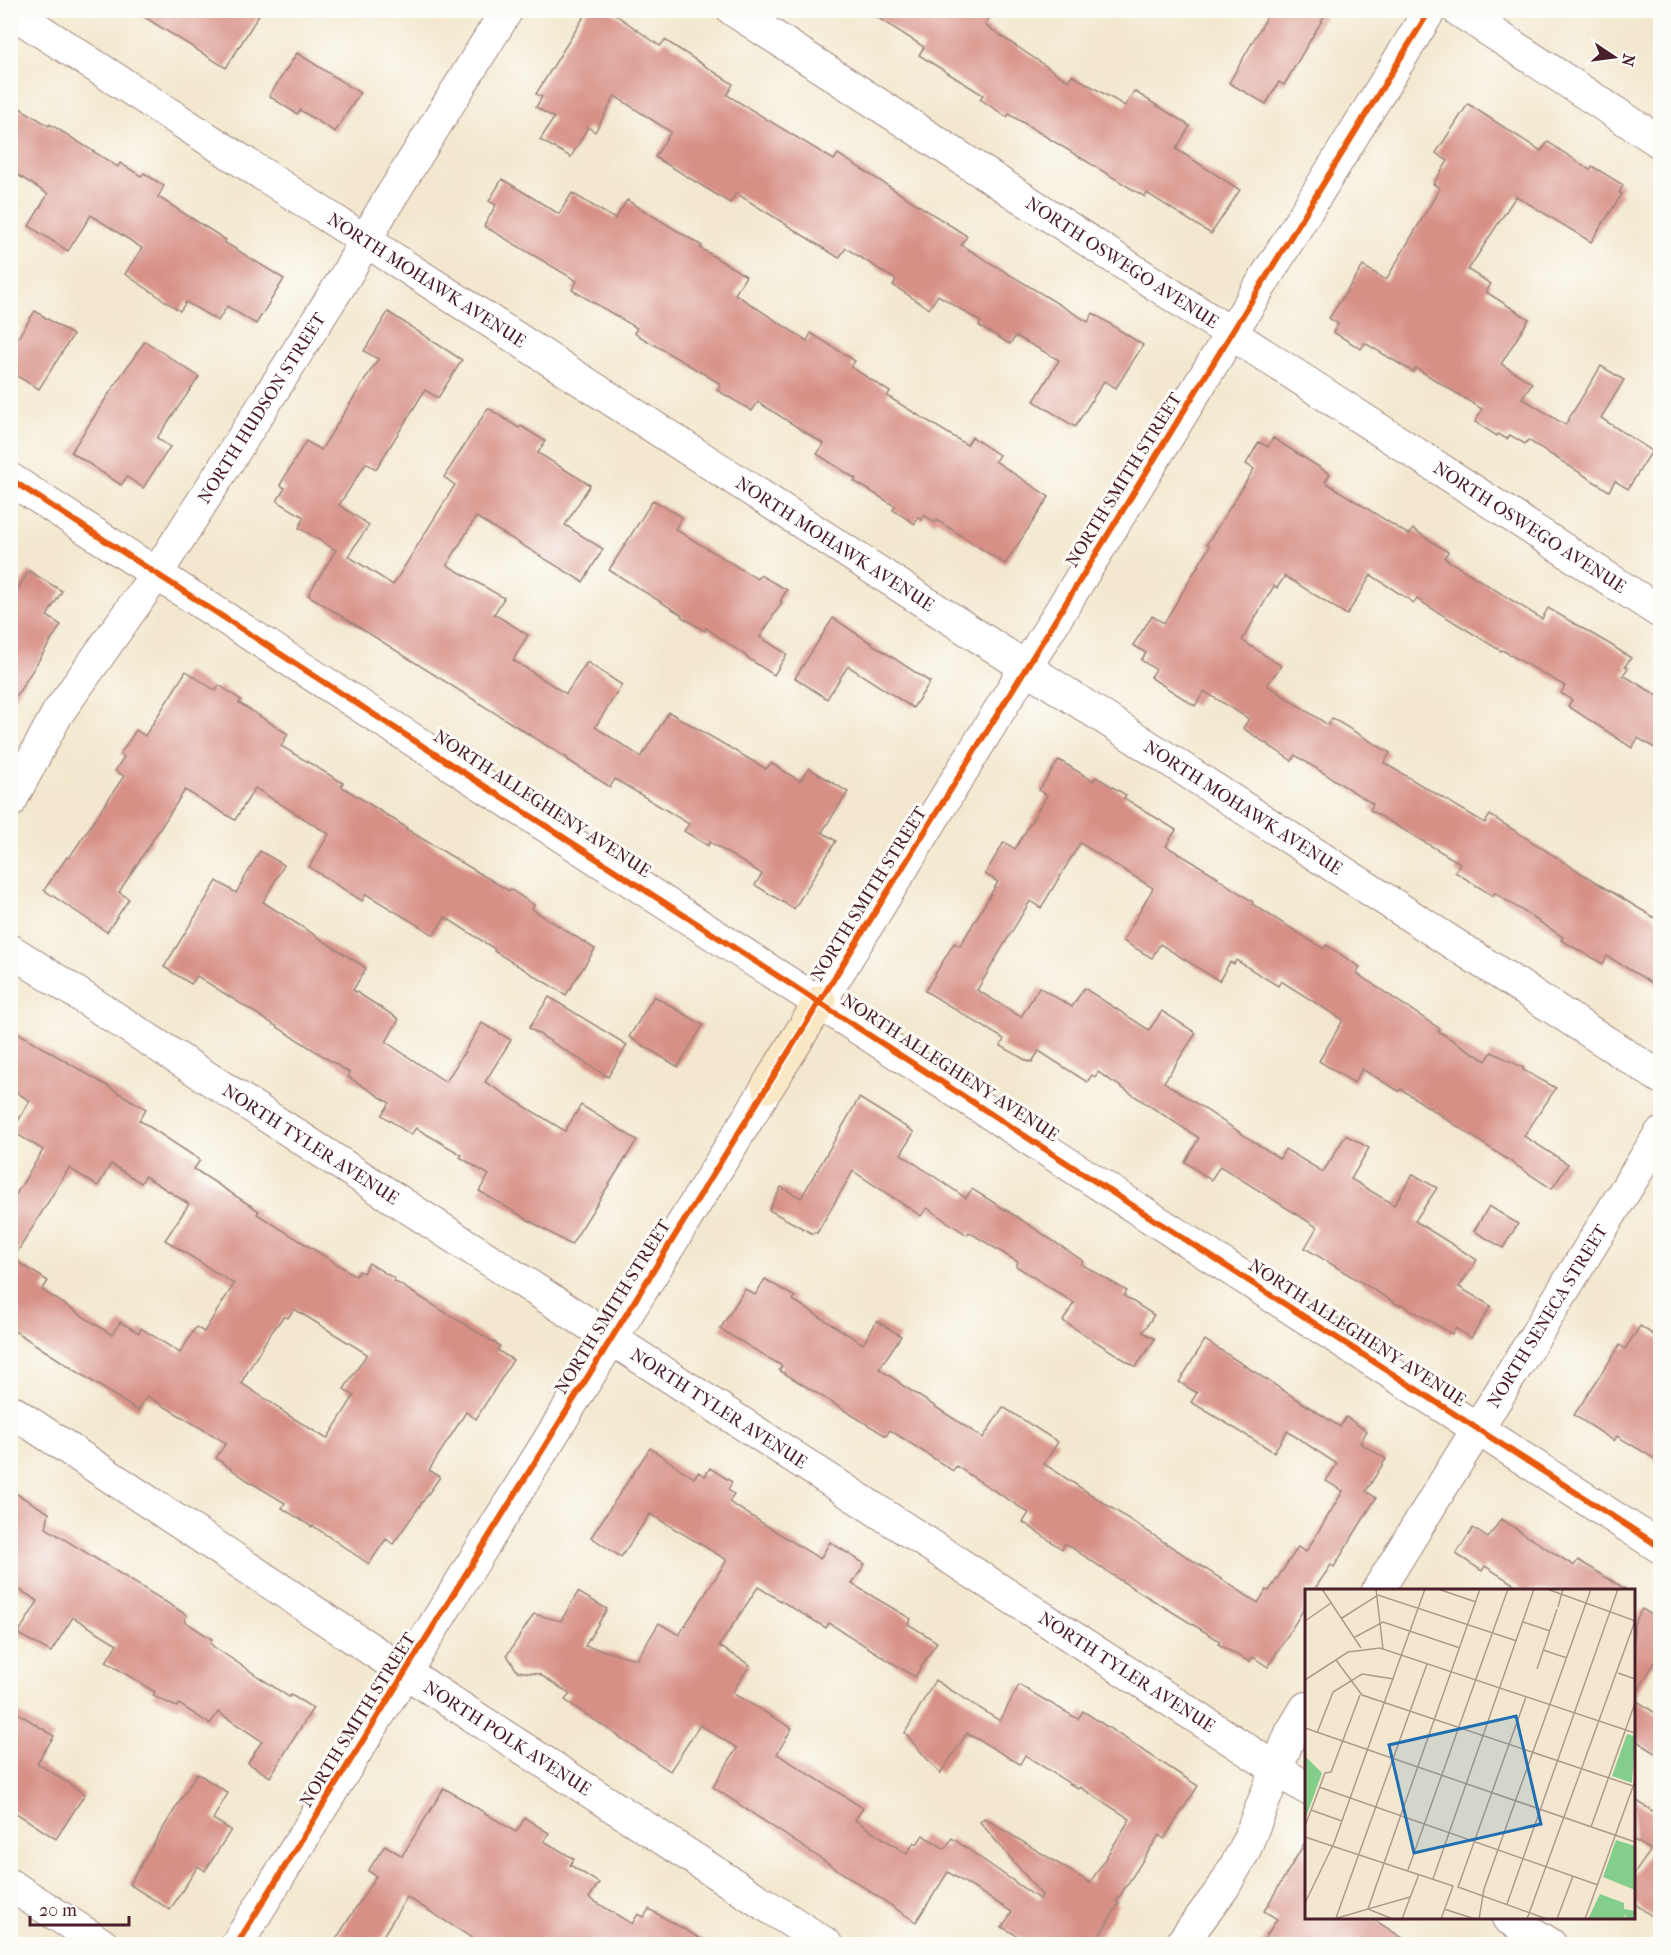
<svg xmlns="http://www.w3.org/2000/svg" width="1671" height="1955" viewBox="0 0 1671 1955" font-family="'IM FELL French Canon',serif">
<rect width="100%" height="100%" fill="#fdfcf7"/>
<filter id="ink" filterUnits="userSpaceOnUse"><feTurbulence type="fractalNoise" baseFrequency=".0167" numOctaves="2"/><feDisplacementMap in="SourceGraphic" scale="12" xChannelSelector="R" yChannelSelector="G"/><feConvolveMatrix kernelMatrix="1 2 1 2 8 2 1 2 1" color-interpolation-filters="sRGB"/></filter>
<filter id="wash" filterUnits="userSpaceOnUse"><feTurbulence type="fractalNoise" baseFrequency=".008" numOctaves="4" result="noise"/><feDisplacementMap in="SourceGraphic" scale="24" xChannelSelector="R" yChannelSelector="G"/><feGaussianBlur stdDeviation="1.35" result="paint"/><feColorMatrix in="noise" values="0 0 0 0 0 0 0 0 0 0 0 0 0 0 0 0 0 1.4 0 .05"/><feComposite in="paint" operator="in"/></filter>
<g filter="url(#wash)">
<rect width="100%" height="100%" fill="#f3e8cf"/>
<g id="blocks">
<g fill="#d79086" fill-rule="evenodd">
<path d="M133,10H262L226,68Z"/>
<path d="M588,10H609L660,46L665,40L733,84L727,95L834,160L838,154L967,236L961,245L1088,322L1093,313L1143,345L1116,388L1104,381L1075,427L1034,401L1059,360L1016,336L1010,344L979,326L981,322L938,295L929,309L893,285L896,280L846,248L839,258L736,193L730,203L655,157L671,132L615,96L595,132L588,127L571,157L540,140L554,118L536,107L542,97L536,94Z"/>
<path d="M866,10H994L985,25L1068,81L1072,75L1125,106L1134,91L1190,126L1176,149L1240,190L1211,234L1147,193L1145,197L1009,114L1007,117L980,99L983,95L919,55L924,47Z"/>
<path d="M1271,10H1328L1284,85L1279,82L1266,104L1229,83Z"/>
<path d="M297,53L360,93L335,132L300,110L297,114L269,96Z"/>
<path d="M10,102L49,126L50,124L118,167L120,163L141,176L144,173L164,186L158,197L226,240L224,242L284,279L256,324L227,306L218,321L186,302L180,311L158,296L125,274L142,248L91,215L68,251L29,226L48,194L10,170Z"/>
<path d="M1468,104L1541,151L1548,142L1590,170L1592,166L1623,185L1619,193L1622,194L1591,242L1516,196L1468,270L1491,284L1486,292L1529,319L1501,364L1532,383L1522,398L1565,425L1601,366L1624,380L1601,418L1652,451L1628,489L1615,481L1609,491L1528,440L1525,444L1510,435L1507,439L1498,434L1497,436L1475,422L1482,409L1416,368L1413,372L1365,343L1361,349L1333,332L1338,324L1329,318L1363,266L1386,280L1440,188L1433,184L1448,161L1436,153Z"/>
<path d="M502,179L559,214L572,193L615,219L627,200L702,246L700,248L746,276L735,294L807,341L811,333L855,361L851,367L890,392L887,396L967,445L972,437L999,455L995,461L1049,497L1005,564L937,520L935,523L924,515L922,520L918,517L915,524L893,510L895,506L854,481L856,479L817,454L824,444L758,402L752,411L717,390L721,384L634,333L637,328L572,290L577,281L484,226L496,205L489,201Z"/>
<path d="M35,311L73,335L39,389L10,372V350Z"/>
<path d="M388,312L462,360L438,398L425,390L376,469L366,463L339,505L369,525L348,556L393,585L455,485L444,477L488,408L519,428L521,426L545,441L538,453L590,485L565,525L603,549L583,582L476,517L447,565L504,598L494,614L528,635L513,660L566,694L587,662L622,685L595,727L641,757L669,712L766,769L771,763L800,781L809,768L848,792L822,832L836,841L794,909L755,885L762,874L710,842L708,846L684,831L689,824L615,779L610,787L568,760V759L308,595L336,550L299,528L304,517L277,501L285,488L280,485L306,441L321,450L378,359L364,351Z"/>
<path d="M145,341L199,377L157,438L170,447L143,488L127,477L121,485L71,452L116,383Z"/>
<path d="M1273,438L1330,474L1325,482L1409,535L1413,529L1448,552L1444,558L1542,619L1548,608L1611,645L1631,658L1625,666L1628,668L1623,675L1660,697V751L1638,738L1632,748L1568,706L1572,700L1561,693L1565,686L1502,650L1501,651L1417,599L1414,603L1371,575L1347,615L1285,576L1277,588L1274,586L1242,640L1281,666L1267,685L1328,725L1332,718L1390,753L1384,763L1485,823L1490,815L1600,885L1660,921V988L1607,956L1603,964L1561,940L1563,937L1495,893L1493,896L1455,872L1460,863L1370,810L1373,804L1295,755L1292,761L1243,728L1249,719L1204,691L1195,706L1150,677L1156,670L1141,660L1146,653L1133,645L1152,616L1164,623L1210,546L1207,544L1254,469L1246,464L1259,442L1268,447Z"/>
<path d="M653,500L682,517L675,529L757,579L760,575L787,590L780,601L782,602L760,637L787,654L774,675L746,657V656L706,628L705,631L682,617V615L609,570Z"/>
<path d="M29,571L62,591L47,616L61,625L10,706V601Z"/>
<path d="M833,618L930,682L913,708L848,666L827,699L795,678Z"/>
<path d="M186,671L216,691L219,685L241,700L239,703L288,734L281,746L343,783L341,786L407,828L406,829L509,891L510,889L534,905L532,909L595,949L566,995L494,951L495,949L445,917L434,935L366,894L362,901L309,867L329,834L255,788L235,820L185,790L119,892L129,899L107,932L44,890L67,857L69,858L124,776L115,771L124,757L120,754L136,730L145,736Z"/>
<path d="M1059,760L1093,781L1096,777L1126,795L1124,798L1176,830L1166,846L1218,877L1217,878L1253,902L1252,904L1324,949L1326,945L1360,967L1356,973L1440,1029L1438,1031L1486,1061L1492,1052L1524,1068L1523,1070L1556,1088L1524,1136L1568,1164L1552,1189L1401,1089L1399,1091L1362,1069L1354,1083L1319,1061L1343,1020L1281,981L1278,986L1236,960L1234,964L1230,962L1219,981L1160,944L1152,958L1123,941L1153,888L1080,843L1041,908L1030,901L977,990L1021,1017L1039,987L1072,1007L1084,988L1149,1030L1162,1011L1196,1033L1164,1082L1280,1159L1285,1149L1323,1172L1346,1135L1369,1148L1351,1179L1394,1205L1413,1174L1437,1188L1415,1221L1477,1260L1459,1287L1491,1306L1471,1338L1455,1328L1452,1334L1401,1304L1400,1306L1305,1248L1317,1227L1220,1166L1211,1180L1185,1162L1199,1138L1098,1072L1095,1077L1092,1075L1087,1082L1039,1051L1032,1062L1030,1061L1029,1062L1001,1046L1004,1039L925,991L954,943L960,946L998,882L985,874L1004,842L1015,849L1047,795L1039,790Z"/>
<path d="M260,851L284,865L263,902L366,968L353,990L399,1019L386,1042L446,1082L482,1023L511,1040L485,1082L565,1131L581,1105L637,1140L571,1245L479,1191L489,1175L460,1157L462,1155L416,1128L411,1135L382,1115L390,1103L348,1077L350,1073L197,976L191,984L164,967L217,881L236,893Z"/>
<path d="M654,996L703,1025L678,1067L629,1037Z"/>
<path d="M549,997L627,1045L608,1077L529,1028Z"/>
<path d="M10,1028L146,1109L139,1120L200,1160L194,1169L259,1211L257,1214L356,1276L359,1271L363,1273L369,1263L395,1279L394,1281L500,1346L497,1350L513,1360L476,1419L466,1412L429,1470L440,1477L393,1544L386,1539L369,1564L313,1526L312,1527L282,1508L285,1503L247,1480L216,1458L226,1443L147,1396L138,1411L10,1328V1204L43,1150L12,1131L30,1101L10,1088ZM111,1164L141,1183L145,1176L189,1204L165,1240L234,1284L204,1332L196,1327L180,1353L141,1328L139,1333L120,1322L112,1335L42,1290L48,1281L13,1259L69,1168L98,1186ZM294,1309L367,1354L344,1389L354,1396L327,1439L280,1410L281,1409L241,1383L268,1337L284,1316L288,1318Z"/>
<path d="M859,1098L914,1132L901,1154L966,1198L972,1189L1020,1219L1083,1261L1081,1264L1127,1291L1124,1296L1154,1315L1143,1332L1155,1339L1136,1367L1063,1321L1074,1303L1016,1266L1018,1262L969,1232L967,1235L927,1208L921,1216L853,1171L817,1233L814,1232L813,1234L769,1210L781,1187L801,1198Z"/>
<path d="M1489,1206L1518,1224L1503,1248L1474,1231Z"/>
<path d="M765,1279L795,1297L793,1300L863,1344L877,1321L901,1336L879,1369L899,1382V1383L983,1438L1003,1407L1058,1442L1044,1464L1258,1603L1266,1590L1269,1591L1298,1547L1306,1552L1343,1491L1326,1481L1337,1464L1287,1431L1274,1452L1191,1402L1197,1393L1179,1382L1205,1340L1340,1427L1346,1417L1367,1431L1360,1443L1386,1459L1366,1491L1376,1498L1334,1567L1331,1565L1314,1590H1306V1603L1302,1612L1268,1667L1253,1657L1249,1662L1218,1644L1220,1641L1120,1580L1065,1543L1062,1549L1023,1522L1029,1513L956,1466L953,1471L890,1430L886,1436L779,1370L782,1366L720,1329L745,1289L755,1295Z"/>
<path d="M1640,1326L1660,1339V1462L1617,1436L1614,1441L1574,1415L1620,1345L1625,1349Z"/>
<path d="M650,1448L694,1478L698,1472L705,1476L710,1468L732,1482L728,1490L734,1494L729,1502L820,1559L830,1542L865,1564L852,1584L911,1619L908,1624L937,1642L915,1677L829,1623L826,1628L758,1587L719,1646L750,1665L732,1693L792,1728L777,1754L863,1808L855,1820L907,1854L914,1842L917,1844L923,1835L945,1849L952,1838L1039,1899L1042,1895L980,1822L984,1818L1090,1883L1130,1819L1080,1787L1078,1789L1025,1755L1020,1764L967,1733L940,1774L905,1733L935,1680L1000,1721L1019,1685L1078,1719L1083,1711L1198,1786L1164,1839L1159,1835L1116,1902L1119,1904L1094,1944H1031L1002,1927L1012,1912L948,1872L916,1922L713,1787L737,1748L700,1725L670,1771L565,1700L570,1694L539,1674L517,1671L507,1655L534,1614L561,1621L578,1592L607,1609L585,1646L637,1659L659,1623L679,1635L727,1560L650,1514L621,1557L591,1537Z"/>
<path d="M10,1490L49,1513L46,1528L187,1615L184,1621L212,1639L210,1643L214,1647L289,1697L291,1695L313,1708L270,1777L248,1763L262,1741L218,1712L210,1724L179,1704L177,1707L153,1696L155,1692L106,1662L117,1644L73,1617L51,1652L18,1634L38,1601L10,1584Z"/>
<path d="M1501,1519L1574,1566L1578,1560L1627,1590H1523L1485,1566L1482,1571L1456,1554L1473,1528L1488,1538Z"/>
<path d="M1642,1609L1660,1620V1652L1634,1698V1624Z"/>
<path d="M1634,1699L1660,1716V1756L1634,1739Z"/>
<path d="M10,1708L54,1736L37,1763L85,1794L56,1839L10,1809Z"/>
<path d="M197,1773L228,1793L213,1819L231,1830L205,1871L198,1866L170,1910L129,1884Z"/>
<path d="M444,1788L516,1832L525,1818L549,1833L544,1841L574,1859L570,1865L599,1883L589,1898L632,1924L638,1914L644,1917L649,1909L710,1944H482L407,1897L378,1944H333L376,1876L368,1871L385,1845L402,1856Z"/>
<path d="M1634,1799L1660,1816V1922L1634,1903V1874L1651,1850L1634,1840Z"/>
<path d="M1306,1841V1917H1370L1412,1944H1261L1277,1919L1264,1911Z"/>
</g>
</g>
</g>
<g filter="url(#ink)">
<use href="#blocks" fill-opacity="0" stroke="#9e847d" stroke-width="1.5"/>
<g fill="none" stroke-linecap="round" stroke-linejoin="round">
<defs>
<g id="street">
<path id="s1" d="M733,10L1660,612"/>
<path d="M1458,10L1660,142"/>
<path id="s2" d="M10,11L1660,1077"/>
<path d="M10,479L1660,1547"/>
<path id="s3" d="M10,802L57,714L157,573L345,277L382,211L507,10"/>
<path id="s4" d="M10,950L1306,1788"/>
<path d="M820,1002L1430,10"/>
<path id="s5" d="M10,1410L405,1672L826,1944"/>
<path id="s6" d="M1378,1590L1660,1134"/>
<path d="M10,1885L102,1944"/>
<path d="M1508,1918L1550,1944"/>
<path d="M237,1944L768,1086"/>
<path d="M1181,1944L1223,1888L1244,1851L1291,1733L1306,1708"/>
</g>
<path id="secondary" d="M768,1086L820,1002"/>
</defs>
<use href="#street" stroke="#9e847d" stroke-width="34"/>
<use href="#secondary" stroke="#9e847d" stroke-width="35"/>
<use href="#street" stroke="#fff" stroke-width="32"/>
<use href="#secondary" stroke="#fae7c3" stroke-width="33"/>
<defs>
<g id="cycleway">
<path d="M10,479L1660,1547"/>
<path d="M237,1944L1026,668L1430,10"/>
</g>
</defs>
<use href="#cycleway" stroke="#fdfcf7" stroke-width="10"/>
<use href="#cycleway" stroke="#e8590c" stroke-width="6"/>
</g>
</g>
<g text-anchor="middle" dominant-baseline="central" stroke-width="6" stroke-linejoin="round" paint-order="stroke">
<g font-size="18" fill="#4a1f2b" stroke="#fdfcf7">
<text stroke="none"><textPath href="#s1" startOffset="464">NORTH OSWEGO AVENUE</textPath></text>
<text stroke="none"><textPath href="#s2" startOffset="496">NORTH MOHAWK AVENUE</textPath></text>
<text stroke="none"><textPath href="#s3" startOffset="468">NORTH HUDSON STREET</textPath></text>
<text transform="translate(1124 480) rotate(-58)">NORTH SMITH STREET</text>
<text stroke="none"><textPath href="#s1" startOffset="950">NORTH OSWEGO AVENUE</textPath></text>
<text stroke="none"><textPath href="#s2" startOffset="982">NORTH MOHAWK AVENUE</textPath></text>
<text transform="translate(542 804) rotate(33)">NORTH ALLEGHENY AVENUE</text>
<text stroke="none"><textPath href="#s2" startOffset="1468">NORTH MOHAWK AVENUE</textPath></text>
<text transform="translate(869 894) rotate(-58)">NORTH SMITH STREET</text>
<text transform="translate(950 1068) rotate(33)">NORTH ALLEGHENY AVENUE</text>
<text stroke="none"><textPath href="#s4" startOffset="358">NORTH TYLER AVENUE</textPath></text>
<text transform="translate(613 1307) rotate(-58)">NORTH SMITH STREET</text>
<text stroke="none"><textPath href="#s6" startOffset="322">NORTH SENECA STREET</textPath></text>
<text transform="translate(1357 1333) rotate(33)">NORTH ALLEGHENY AVENUE</text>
<text stroke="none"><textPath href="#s4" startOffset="844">NORTH TYLER AVENUE</textPath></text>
<text stroke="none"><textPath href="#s4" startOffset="1330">NORTH TYLER AVENUE</textPath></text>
<text transform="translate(358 1720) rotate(-58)">NORTH SMITH STREET</text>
<text stroke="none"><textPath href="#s5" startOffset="596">NORTH POLK AVENUE</textPath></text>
</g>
</g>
<g transform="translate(1305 1589)">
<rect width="330" height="330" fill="#f3e8cf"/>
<path d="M322,145L330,147L327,194L307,187ZM0,167L17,184L0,231ZM311,251L330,257V301L298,288ZM295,305L319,314V320L330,322V330H323L319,325L321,330H283Z" fill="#83ce8b"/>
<path fill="none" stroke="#af988d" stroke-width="1.5" d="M17,0L56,59M71,0L78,60M133,0L171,13M242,0L328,31L330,35M253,18L258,0M37,29L73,6L212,52M0,32L26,14M218,33L245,42M50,48L78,33L155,59M238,61L262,69M31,71L57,106L328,197M232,80L252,20M313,84L330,90M0,91L43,63L75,59L330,144M221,108L153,298L242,330M0,139L330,253M12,144L28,103L57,85L89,90M14,198L293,296M6,221L37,232M0,237L20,184L26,183L55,106M286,238L330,114M0,248L148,297L136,330M103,281L203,0M128,290L229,0M105,308L63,320L175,0M0,314L29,254L120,0M202,315L313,0M139,320L170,330M31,329L122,75M29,330L63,320L88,330M97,330L114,285M174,330L179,300L286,0M222,330L330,32M252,330L268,287M280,330L330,192"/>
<path fill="#1f6fb2" fill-opacity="0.15" stroke="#1f6fb2" stroke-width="3" d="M211,127L236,235L109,264L84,156Z"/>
<rect width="330" height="330" fill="none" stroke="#4a1f2b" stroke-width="3"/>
</g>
<rect width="1671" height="1955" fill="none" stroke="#fdfcf7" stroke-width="36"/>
<g transform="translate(1614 57) rotate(103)" stroke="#fdfcf7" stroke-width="4.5" paint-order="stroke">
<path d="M0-4.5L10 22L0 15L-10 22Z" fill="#4a1f2b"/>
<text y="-9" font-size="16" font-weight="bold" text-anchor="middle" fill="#4a1f2b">N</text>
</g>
<path d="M30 1916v9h99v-9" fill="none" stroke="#4a1f2b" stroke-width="3"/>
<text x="39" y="1916" font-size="18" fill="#4a1f2b" stroke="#fdfcf7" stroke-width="4.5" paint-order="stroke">20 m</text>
</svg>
